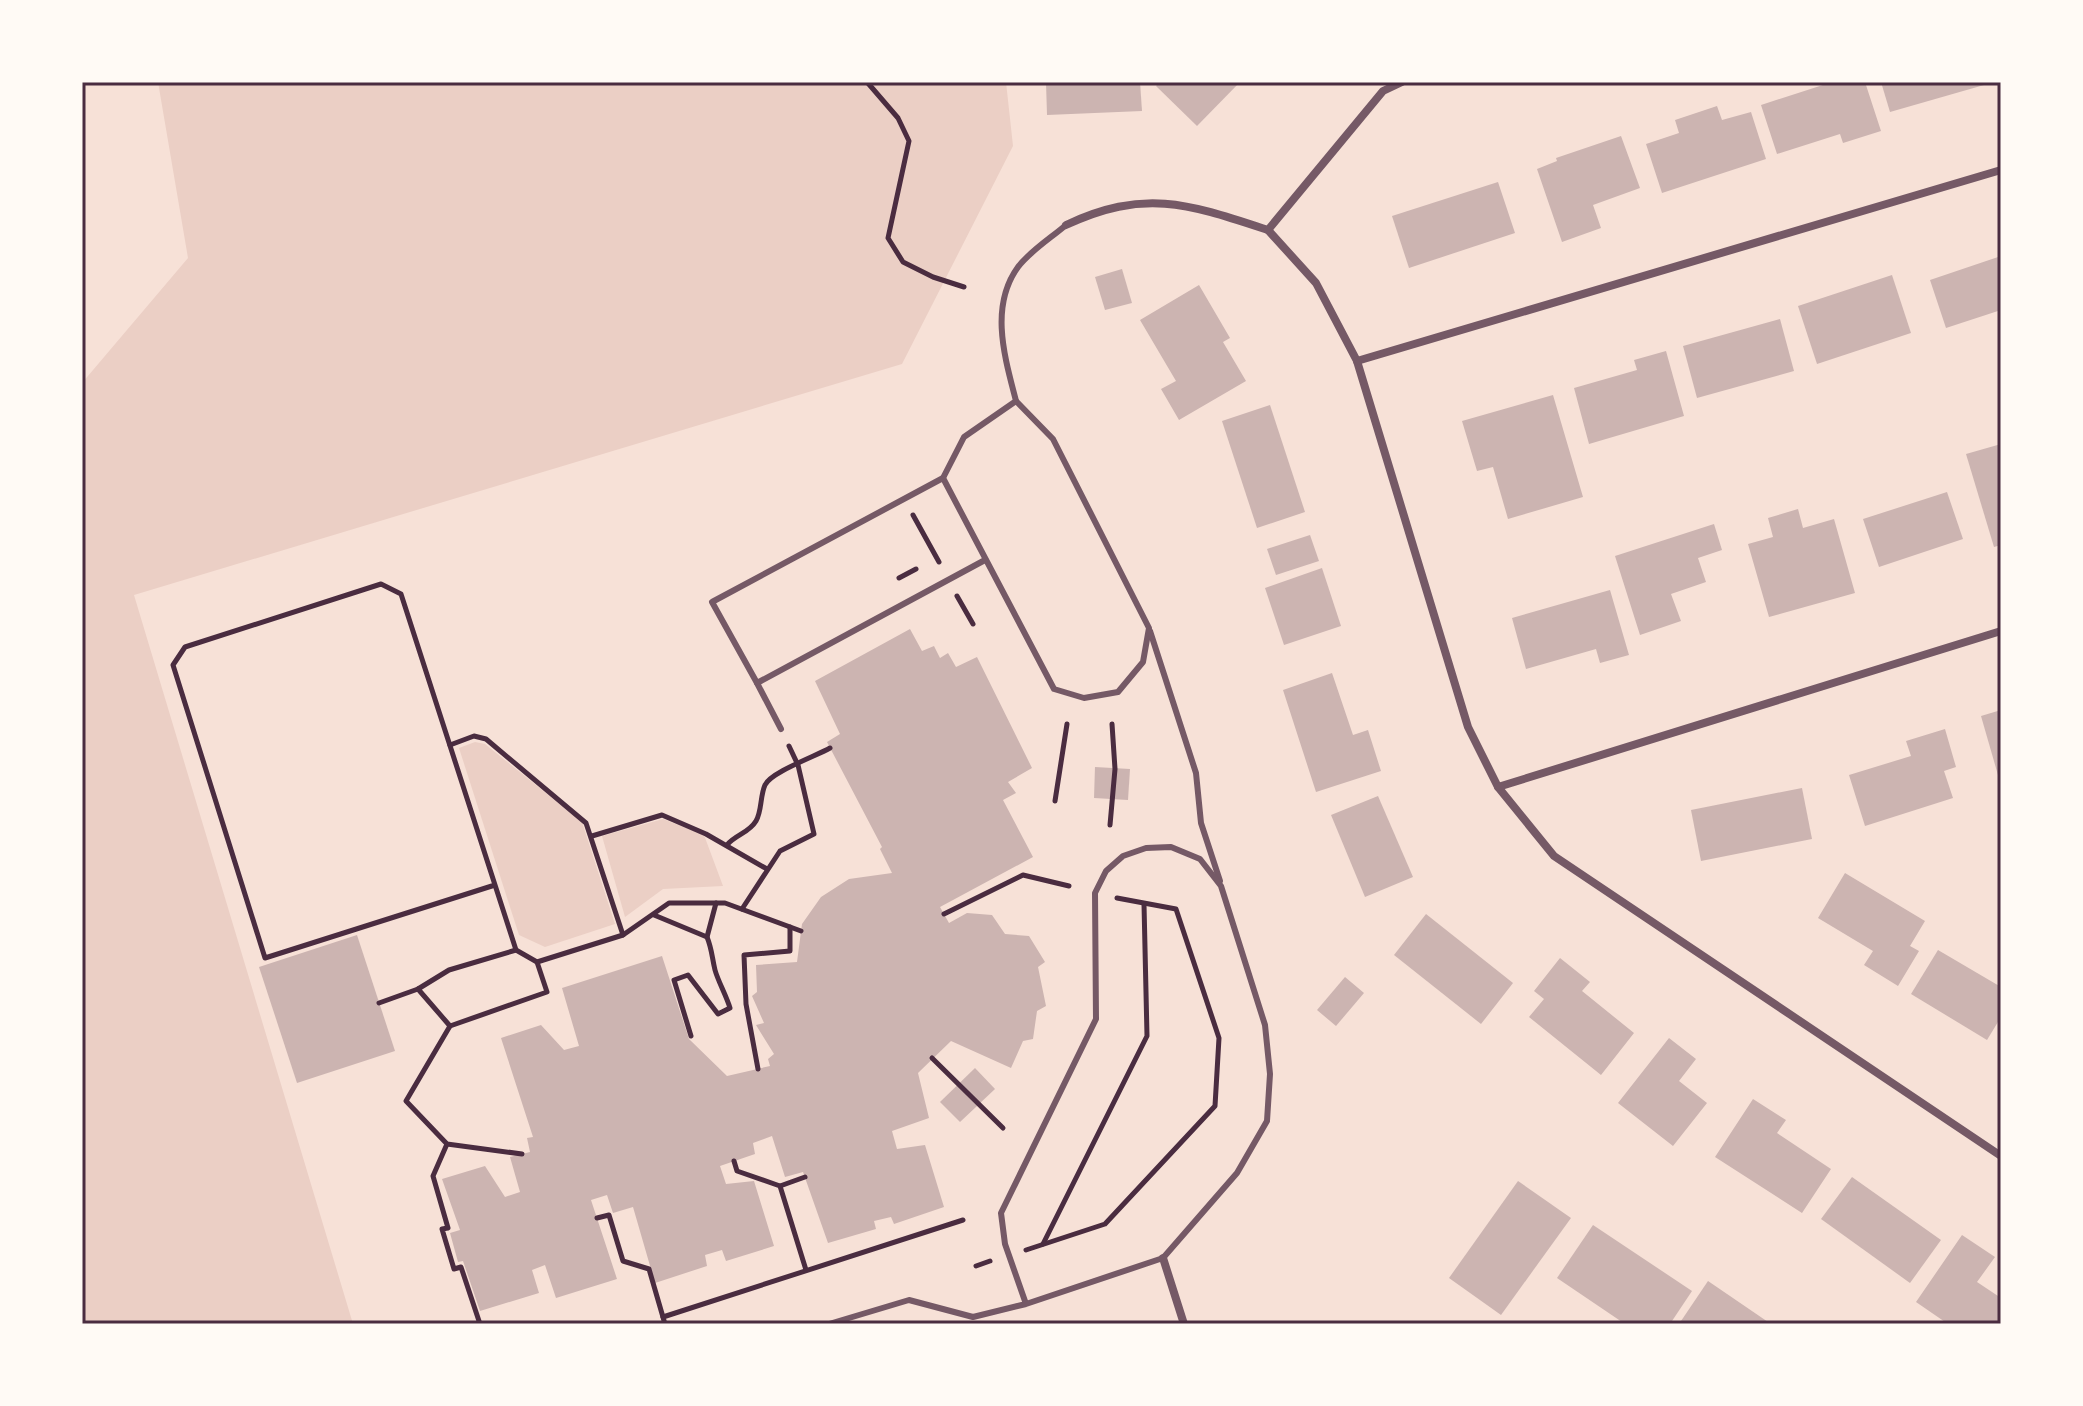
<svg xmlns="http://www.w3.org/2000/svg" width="2083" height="1406" viewBox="0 0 2083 1406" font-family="'Nunito Sans',sans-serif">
<rect width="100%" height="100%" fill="#f7e1d7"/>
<g fill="#ebcfc5">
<path d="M158,82H1006L1013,146L902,364L134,595L353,1324H82V383L188,258Z"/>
<path d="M475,742L485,744L582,822L615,924L545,947L519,935L459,748Z"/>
<path d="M663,819L704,835L723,886L663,889L625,917L602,836Z"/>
</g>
<g fill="#ccb4b1">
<path d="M1046,82H1140L1142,111L1047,115Z"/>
<path d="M1160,82H1240L1197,126L1156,86Z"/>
<path d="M1826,82H1865L1881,131L1843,143L1840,134L1777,154L1761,105L1826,84Z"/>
<path d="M1881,82H1991V83L1890,112Z"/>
<path d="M1717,106L1722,120L1751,112L1766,159L1662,193L1646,144L1679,133L1675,120Z"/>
<path d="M1621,136L1640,188L1593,205L1601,228L1562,242L1537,169L1557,161L1556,158Z"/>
<path d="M1498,182L1515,233L1409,268L1392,216Z"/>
<path d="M2001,256V310L1946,328L1930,280Z"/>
<path d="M1122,269L1132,303L1105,310L1095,277Z"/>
<path d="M1892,275L1911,333L1817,364L1798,306Z"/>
<path d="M1199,285L1230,338L1223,342L1246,381L1179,420L1161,389L1176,381L1140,320Z"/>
<path d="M1780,319L1794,371L1697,398L1683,346Z"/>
<path d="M1666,351L1684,416L1589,444L1574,388L1637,370L1634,360Z"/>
<path d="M1553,395L1583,497L1508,519L1493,467L1477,471L1462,421Z"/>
<path d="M1270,405L1305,512L1257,528L1222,421Z"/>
<path d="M2001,444V545L1994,547L1966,454Z"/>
<path d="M1947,492L1963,539L1879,567L1863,519Z"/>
<path d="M1798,509L1803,528L1834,519L1855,593L1769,617L1748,544L1773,537L1768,518Z"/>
<path d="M1714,524L1722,550L1698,558L1706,582L1671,594L1681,621L1640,635L1615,556Z"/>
<path d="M1310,535L1319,561L1276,575L1267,549Z"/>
<path d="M1322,568L1341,626L1284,645L1265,588Z"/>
<path d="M1610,590L1629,655L1600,663L1596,649L1526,669L1512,618Z"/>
<path d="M910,629L922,651L934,646L940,658L948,653L956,667L977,657L1032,768L1008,782L1016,793L1003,800L1033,857L940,907L949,923L967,913L992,915L1005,934L1029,936L1045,962L1038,967L1046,1006L1037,1011L1033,1039L1023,1041L1011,1068L951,1041L918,1073L929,1118L892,1131L897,1149L925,1145L944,1207L894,1224L891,1217L874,1221L876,1229L828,1243L803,1172L785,1177L772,1136L753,1143L755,1154L720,1166L726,1184L754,1181L774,1246L726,1261L722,1250L705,1255L707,1266L655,1283L633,1207L613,1213L607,1195L591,1200L617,1279L556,1298L545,1265L532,1270L539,1293L480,1311L463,1261L458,1262L450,1233L460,1230L442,1179L485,1166L505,1197L520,1192L510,1157L530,1152L527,1138L533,1137L501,1038L541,1025L564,1050L579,1046L562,988L662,956L689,1039L727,1076L770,1066L768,1059L774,1054L756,1025L764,1023L752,996L757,992L756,965L797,962L802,924L821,897L849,879L892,873L880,849L882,847L827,742L840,734L815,681Z"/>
<path d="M1332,673L1353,735L1368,730L1381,771L1316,792L1283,690Z"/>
<path d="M2001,710V781L2000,782L1981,716Z"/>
<path d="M1945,729L1956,767L1944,771L1953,798L1865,826L1849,775L1911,756L1906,741Z"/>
<path d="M1095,767L1130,769L1128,800L1094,798Z"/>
<path d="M1802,788L1812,839L1701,861L1691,810Z"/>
<path d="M1378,796L1413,877L1365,897L1331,815Z"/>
<path d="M1845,873L1925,921L1910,946L1919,951L1898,986L1864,965L1873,951L1818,918Z"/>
<path d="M1426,914L1513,983L1481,1024L1394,955Z"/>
<path d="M357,935L395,1051L297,1083L259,967Z"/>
<path d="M1938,950L2001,987V1017L1987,1040L1911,994Z"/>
<path d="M1560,958L1590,982L1582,991L1634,1033L1601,1075L1529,1017L1544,999L1534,991Z"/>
<path d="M1345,977L1364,993L1336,1026L1317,1010Z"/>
<path d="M1669,1038L1696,1059L1679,1081L1707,1103L1673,1146L1618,1103Z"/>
<path d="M975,1068L995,1089L960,1122L940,1102Z"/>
<path d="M1753,1099L1786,1120L1777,1133L1831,1169L1802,1213L1715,1157Z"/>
<path d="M1852,1177L1941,1240L1910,1283L1821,1219Z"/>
<path d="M1518,1181L1571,1218L1501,1315L1449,1278Z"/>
<path d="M1593,1225L1692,1291L1670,1324H1625L1557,1278Z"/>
<path d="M1962,1235L1995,1257L1977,1282L2001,1298V1324H1948L1916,1302Z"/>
<path d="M1708,1281L1771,1324H1679Z"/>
</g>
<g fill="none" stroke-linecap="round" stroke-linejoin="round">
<g stroke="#4a2c40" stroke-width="5">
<path d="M867,82L898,118L909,141L888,238L903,262L933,277L964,287"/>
<path d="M913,515L939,562"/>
<path d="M899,578L916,569"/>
<path d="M957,596L973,624"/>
<path d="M450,745L474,736L486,739L586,823L623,935"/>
<path d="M1055,801L1067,724"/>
<path d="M1110,825L1115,769L1112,724"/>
<path d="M592,836L662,815L706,834L767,869"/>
<path d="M727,845C735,835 749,833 756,821C762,811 760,796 765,785C771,772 816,756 830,748"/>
<path d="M495,885L265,958L173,665L185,647L381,584L401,594L516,950L537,962"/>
<path d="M742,909L780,851L814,834L798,765L789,746"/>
<path d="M944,914L1023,875L1069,886"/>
<path d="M654,915L707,937C712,949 712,958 715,970C718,981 726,995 730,1008L718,1014L688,975L674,980L691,1036"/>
<path d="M707,937L716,903"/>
<path d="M418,989L450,1026"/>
<path d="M379,1003L418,989L449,970L516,950"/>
<path d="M932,1058L1003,1128"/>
<path d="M758,1069L746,1004L744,955L790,951V927"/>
<path d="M447,1144L433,1176L448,1228L442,1229L454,1269L461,1267L480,1324"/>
<path d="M522,1154L447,1144L406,1101L450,1026L547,992L537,962L623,935L669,903H725L801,931"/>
<path d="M734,1161L737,1171L780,1186L806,1270"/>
<path d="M780,1186L805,1177"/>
<path d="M597,1218L609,1215L623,1261L649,1269L665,1324"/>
<path d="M1043,1244L1147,1036L1144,904"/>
<path d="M1026,1250L1105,1224L1215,1106L1219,1038L1176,909L1117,898"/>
<path d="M976,1266L990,1261"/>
<path d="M663,1317L963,1220"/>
</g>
<g stroke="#755966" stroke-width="6">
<path d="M943,478L1054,689L1084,698L1118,692L1143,662L1149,628L1053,439L1016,401"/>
<path d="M985,560L757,683L712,602L943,478L964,437L1016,401C1005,358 989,307 1018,267C1030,251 1051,238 1066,225"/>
<path d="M1150,631L1196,773L1201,823L1220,881"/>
<path d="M757,683L781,729"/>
<path d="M829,1324L909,1300L973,1317L1026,1304L1163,1258L1237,1173L1267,1121L1270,1074L1265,1025L1221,886L1200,859L1171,847L1146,848L1123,856L1106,871L1095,893L1096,1019L1001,1213L1005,1244L1026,1304"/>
</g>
<g stroke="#755966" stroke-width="8">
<path d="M1066,225C1145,188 1189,204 1268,230L1383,91L1402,82"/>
<path d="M1268,230L1316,283L1357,361L1468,727L1498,787L1554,856L2001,1156"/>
<path d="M1357,361L2001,170"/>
<path d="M1498,787L2001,631"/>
<path d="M1163,1258L1184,1324"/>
</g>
</g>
<rect width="2083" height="1406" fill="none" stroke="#fffaf5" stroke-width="168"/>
<rect x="84" y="84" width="1915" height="1238" fill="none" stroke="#4a2c40" stroke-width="3"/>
</svg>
